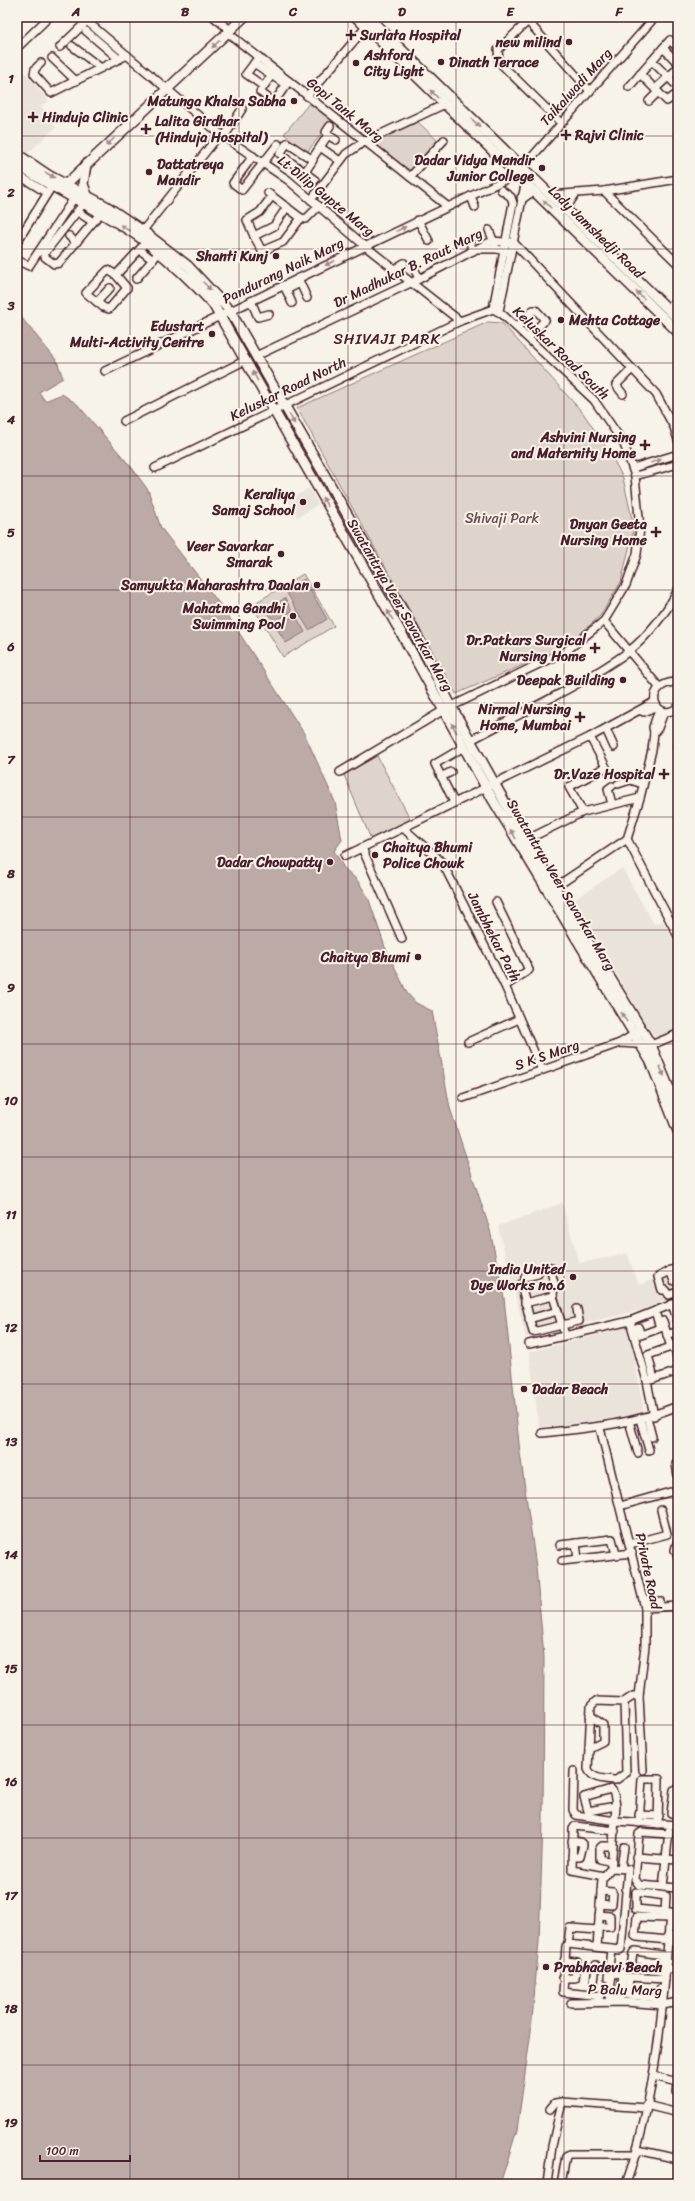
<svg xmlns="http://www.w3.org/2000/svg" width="695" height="2201" viewBox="0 0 695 2201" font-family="Sriracha,sans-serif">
<rect width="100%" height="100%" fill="#f7f3e8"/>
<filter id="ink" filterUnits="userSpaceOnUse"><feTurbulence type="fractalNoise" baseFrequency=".025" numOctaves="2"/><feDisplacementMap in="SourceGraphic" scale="8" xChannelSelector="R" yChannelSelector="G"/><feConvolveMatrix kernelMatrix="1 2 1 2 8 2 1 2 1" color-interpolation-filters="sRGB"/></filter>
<g filter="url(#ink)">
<g fill="#eae3da">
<path d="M22,69L49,101L41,106L56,127L28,153L17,144V74Z"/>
<path d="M309,488L318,504L298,518L288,500Z"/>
<path d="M622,868L654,924L663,921L678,947V1032L660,1039L654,1036L648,1029L574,900Z"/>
<path d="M562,1203L579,1263L627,1253L639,1285L678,1269V1295L645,1309L526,1337L498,1226Z"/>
<path d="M628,1327L644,1412L598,1424L539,1427L529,1352Z"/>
</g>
<g fill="#ded4cc" stroke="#947a7c">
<path d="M311,101L334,118L307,152L284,134Z"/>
<path d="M418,122L439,142L411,174L370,144Z"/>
<path d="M488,322L502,323L583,413L610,453L623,478L634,528L621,582L600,616L565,647L456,694L297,408Z"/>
<path d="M303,574L334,626L283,657L252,605Z"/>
<path d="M377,756L414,826L373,844L344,775Z"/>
</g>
<g fill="#bcaaa7" stroke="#8e7275">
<path d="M17,312L57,361L63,378L39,392L45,401L62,394L77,404L132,468L148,490L161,528L225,611L305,735L335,802L342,840L334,851L344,868L357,880L368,897L385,947L407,993L416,1003L432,1011L450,1108L490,1230L504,1298L520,1453L536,1567L544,1657L543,1822L539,1942L531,2031L517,2130L500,2184H17Z"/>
<path d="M304,579L327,619L309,630L285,590Z"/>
<path d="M285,598L292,611L274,622L267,610Z"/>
<path d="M295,615L305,632L286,643L276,627Z"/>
</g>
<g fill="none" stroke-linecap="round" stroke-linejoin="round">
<defs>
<g id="minor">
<path d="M82,17L220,134L288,180L365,246L460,321"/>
<path d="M214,17L230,30"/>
<path d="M524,17L590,91"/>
<path d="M528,21L498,50L499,62L561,123"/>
<path d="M86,31L119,59"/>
<path d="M228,33L447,206"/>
<path d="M72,46L101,68"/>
<path d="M60,47L87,21"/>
<path d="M17,48L49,17"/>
<path d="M663,48L678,63"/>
<path d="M259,57L246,74L263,86"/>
<path d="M52,58L76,81"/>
<path d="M652,61L678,87"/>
<path d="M41,63L35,69L34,74L51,93L127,55"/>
<path d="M254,63L286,85"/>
<path d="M275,70L260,92L274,102L289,81"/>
<path d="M640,74L667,101L678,93"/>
<path d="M629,87L670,40L678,48"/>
<path d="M655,89L678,68"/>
<path d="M307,96L366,27"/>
<path d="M649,101L658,92"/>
<path d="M328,135L326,132L330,126"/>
<path d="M224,137L242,109"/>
<path d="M320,147L340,161"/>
<path d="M253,156L233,183L242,190L278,144"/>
<path d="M312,159L328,135L336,140"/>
<path d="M305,172L313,160L287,143L280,154L315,180"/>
<path d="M21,177L44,191"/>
<path d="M410,177L444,140"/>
<path d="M604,191L678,264"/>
<path d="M268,193L301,218L306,219L319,206"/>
<path d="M550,195L604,191L678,179"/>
<path d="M471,196L475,207"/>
<path d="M87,199L44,254L45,257L54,264L59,263L104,209"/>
<path d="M311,200L346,154L364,142L445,104"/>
<path d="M287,207L274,226L254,236L262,251L283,242L301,218"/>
<path d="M565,210L576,193"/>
<path d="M78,212L93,222"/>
<path d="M418,220L429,241"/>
<path d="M489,230L495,245"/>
<path d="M140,234L220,134"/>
<path d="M69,236L76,243"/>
<path d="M254,236L247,220L260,212L272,196"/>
<path d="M469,240L473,251"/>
<path d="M17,242L52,186"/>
<path d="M479,249H497L508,252"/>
<path d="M140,250L153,260"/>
<path d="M17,260L29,266L74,198"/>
<path d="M395,269L404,263"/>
<path d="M415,270L419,279"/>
<path d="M116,275L127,288L109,309L103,307L86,293L108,270L116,275L149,239"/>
<path d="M298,278L307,298"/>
<path d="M136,279L162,249"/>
<path d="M284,285L292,303"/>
<path d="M286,290L300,283"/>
<path d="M251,301L258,317L269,314"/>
<path d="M97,302L110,288"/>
<path d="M493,309L513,203L511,197L501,190"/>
<path d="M668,309L678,299"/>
<path d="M499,311L526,180"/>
<path d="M517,327L533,310H536L545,320L528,338"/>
<path d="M256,356L419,279L486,244L493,241L514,243L656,394L674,427L678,440"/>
<path d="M105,371L517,174L655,17"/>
<path d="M623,394L616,385L632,369"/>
<path d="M124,421L246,360"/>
<path d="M155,468L460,321L493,309L502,314L594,400L624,444L635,476L640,528L637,554L626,585L604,621L566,651L444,710L340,772"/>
<path d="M633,468L678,454"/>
<path d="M635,476L678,464"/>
<path d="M604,621L659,687"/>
<path d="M678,684L674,682C640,686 657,725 678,707"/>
<path d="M641,711L644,712L657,706"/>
<path d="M606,729L614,747"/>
<path d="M654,733L658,728L664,712"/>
<path d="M471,740C523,712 580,686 628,652C647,637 667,612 678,590"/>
<path d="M677,747H678"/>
<path d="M441,777L451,772"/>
<path d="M618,784L630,780L643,784"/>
<path d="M612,786L608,789L612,804"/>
<path d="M454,802L435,764L464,747"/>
<path d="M583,812L569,787L606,767L590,737"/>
<path d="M403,828L442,862L505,986L542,1070"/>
<path d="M627,839L678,936"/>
<path d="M526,840L583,812L640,798"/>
<path d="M362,848L402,939"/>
<path d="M345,856L590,737L654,702"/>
<path d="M554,888L627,839L640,798L652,750L654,733L653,727L659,709"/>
<path d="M496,902L529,970L505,986"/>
<path d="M468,1042L519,1019"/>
<path d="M620,1043L638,1032"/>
<path d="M463,1098L620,1043L651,1045L678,1034"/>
<path d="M678,1267L658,1277L662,1290H666L669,1295L678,1292"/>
<path d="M670,1270L674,1281"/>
<path d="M525,1277L538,1274L539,1269L550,1267L554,1283L553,1296L565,1335"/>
<path d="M521,1284L533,1332L579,1321L577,1309"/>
<path d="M525,1303L553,1296"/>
<path d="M672,1304L678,1322"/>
<path d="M529,1319L558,1311"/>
<path d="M630,1321L647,1381L654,1416"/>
<path d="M663,1321L670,1344"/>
<path d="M638,1327L641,1335L660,1328L655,1311"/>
<path d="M667,1335L678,1331"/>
<path d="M529,1344L630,1321L678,1302"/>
<path d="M654,1379L648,1355L671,1347L675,1350L678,1361"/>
<path d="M651,1380L678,1371"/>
<path d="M647,1417L652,1437"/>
<path d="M640,1419L649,1450"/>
<path d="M629,1421L638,1453"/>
<path d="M600,1428L645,1608V1646L639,1696L643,1770"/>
<path d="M542,1433C589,1428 634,1424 678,1406"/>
<path d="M678,1461L676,1464L678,1476"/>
<path d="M620,1506L670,1492"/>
<path d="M678,1540L675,1550L678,1557"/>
<path d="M576,1543L578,1559"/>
<path d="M630,1544L667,1534L661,1510"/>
<path d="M560,1545L612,1539L616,1554"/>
<path d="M562,1561L632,1553"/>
<path d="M645,1599L647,1603L660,1601"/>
<path d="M645,1608L678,1606"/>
<path d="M624,1702L626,1773L616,1780C605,1779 593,1780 588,1769L591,1706L596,1701L624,1702L633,1696H639"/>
<path d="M589,1748L603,1741V1725L590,1715"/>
<path d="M574,1771L573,1810L576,1815L616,1821L678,1825"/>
<path d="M678,1789L674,1790L671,1813L678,1815"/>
<path d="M639,1815L659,1816"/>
<path d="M639,1823L642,1779H659L658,1824"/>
<path d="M668,1834L642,1832L639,1834L635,1879L639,1885L678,1888"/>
<path d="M572,1857H580L583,1845L580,1842L572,1841"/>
<path d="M636,1857L678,1860"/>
<path d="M612,1862L600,1859V1848L602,1846H613"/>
<path d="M611,1868L616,1806C615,1801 615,1792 611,1789L584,1797L588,1811L616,1806"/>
<path d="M621,1868L624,1847"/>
<path d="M604,1876L572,1870L573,1829L575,1826L615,1831"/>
<path d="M663,1887L669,1831"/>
<path d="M600,1904L611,1905L612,1904L613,1892L601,1891"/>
<path d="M665,1912L666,1896L636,1892V1909L678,1913"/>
<path d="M669,1918L637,1917L635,1936L637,1937L678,1941"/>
<path d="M598,1927H610V1916L599,1915"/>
<path d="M668,1935L678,1936"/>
<path d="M568,1944L566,1946L563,1992L600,1996"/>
<path d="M597,1947L602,1879L611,1868L628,1869L621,1949L620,1950L568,1944L570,1928L598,1930"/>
<path d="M663,1963L662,1955L635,1951L633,1953L631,1967L666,1972"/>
<path d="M666,1968L678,1970"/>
<path d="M563,1978H575L577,1962L564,1961"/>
<path d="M608,1978L611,1949"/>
<path d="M594,1982L596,1965"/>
<path d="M660,1989L659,1998L628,1995L629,1977L665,1979"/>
<path d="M609,2002L612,1974L623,1973L621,1996H610"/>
<path d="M571,2003L626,2002L663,2005L678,2002"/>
<path d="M653,2076L678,2082"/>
<path d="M677,2092L678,2085"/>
<path d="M646,2105L674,2112"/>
<path d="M550,2109L555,2103L562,2102L646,2108"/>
<path d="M638,2150L678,2159"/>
<path d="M547,2184L552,2146L562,2102"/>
<path d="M561,2184L566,2156L569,2154H636"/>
<path d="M626,2184C656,2097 664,2004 670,1912"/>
</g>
<g id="major">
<path d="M356,17L678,332"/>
<path d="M368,17L678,319"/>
<path d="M17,154L48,175L106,206L143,231L188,266L230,311L411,625L451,706L526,840L651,1045L678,1110"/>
<path d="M17,164C56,191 99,209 138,236C167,257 189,278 213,304L400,631L493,800L651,1062L678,1131"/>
<path d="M86,164L83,184L87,195"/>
<path d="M63,187L244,17"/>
<path d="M522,198L529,193L535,192"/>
</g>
</defs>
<use href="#minor" stroke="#4a1f2b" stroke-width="10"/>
<use href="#major" stroke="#4a1f2b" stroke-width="12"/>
<use href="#minor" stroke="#f7f3e8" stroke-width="7"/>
<use href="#major" stroke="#f7f3e8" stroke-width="9"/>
</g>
<defs><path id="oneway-solid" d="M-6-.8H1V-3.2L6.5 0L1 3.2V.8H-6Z"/></defs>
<g fill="#a0898a">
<use href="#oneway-solid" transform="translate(216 44) rotate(136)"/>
<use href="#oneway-solid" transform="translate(434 94) rotate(-135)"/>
<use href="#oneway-solid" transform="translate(476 123) rotate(44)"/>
<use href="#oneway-solid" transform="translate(110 142) rotate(138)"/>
<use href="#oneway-solid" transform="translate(50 175) rotate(30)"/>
<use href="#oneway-solid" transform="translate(547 204) rotate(-135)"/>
<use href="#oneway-solid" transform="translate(125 228) rotate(-148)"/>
<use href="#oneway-solid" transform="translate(401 229) rotate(-26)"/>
<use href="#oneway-solid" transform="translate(330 263) rotate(154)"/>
<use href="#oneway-solid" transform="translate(207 286) rotate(46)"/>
<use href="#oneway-solid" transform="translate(640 295) rotate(-136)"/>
<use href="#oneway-solid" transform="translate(255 376) rotate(-119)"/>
<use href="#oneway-solid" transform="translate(292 419) rotate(62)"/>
<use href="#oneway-solid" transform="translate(656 461) rotate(-16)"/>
<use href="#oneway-solid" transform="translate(325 502) rotate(-120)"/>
<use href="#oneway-solid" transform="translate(390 615) rotate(-120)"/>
<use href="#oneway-solid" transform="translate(454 728) rotate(-119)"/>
<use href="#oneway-solid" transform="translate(513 834) rotate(-121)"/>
<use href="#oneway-solid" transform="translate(624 1017) rotate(-121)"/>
<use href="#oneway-solid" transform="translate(662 1071) rotate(68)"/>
</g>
</g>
<path fill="none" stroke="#4a1f2b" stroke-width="1" stroke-opacity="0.55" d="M130,17V2184M239,17V2184M348,17V2184M456,17V2184M564,17V2184M17,136H678M17,249H678M17,363H678M17,476H678M17,590H678M17,703H678M17,817H678M17,930H678M17,1044H678M17,1157H678M17,1271H678M17,1384H678M17,1498H678M17,1611H678M17,1725H678M17,1838H678M17,1952H678M17,2065H678"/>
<g fill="#4a1f2b" stroke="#f7f3e8" stroke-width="1.5">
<path d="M349 29h4v4h4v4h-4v4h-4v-4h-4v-4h4z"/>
<circle cx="569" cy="42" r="4"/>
<circle cx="441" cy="62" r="4"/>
<circle cx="356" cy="63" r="4"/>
<circle cx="294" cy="101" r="4"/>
<path d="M31 111h4v4h4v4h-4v4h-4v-4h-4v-4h4z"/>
<path d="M144 123h4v4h4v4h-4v4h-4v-4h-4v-4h4z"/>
<path d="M564 129h4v4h4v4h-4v4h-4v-4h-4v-4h4z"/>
<circle cx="542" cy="168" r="4"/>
<circle cx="149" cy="172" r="4"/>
<circle cx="276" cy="256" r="4"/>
<circle cx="561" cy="320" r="4"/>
<circle cx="212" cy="334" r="4"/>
<path d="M643 439h4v4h4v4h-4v4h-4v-4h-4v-4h4z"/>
<circle cx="303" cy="502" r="4"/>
<path d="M654 526h4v4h4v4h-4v4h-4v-4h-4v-4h4z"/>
<circle cx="281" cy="554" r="4"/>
<circle cx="317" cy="585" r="4"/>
<circle cx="293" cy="616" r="4"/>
<path d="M593 642h4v4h4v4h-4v4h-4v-4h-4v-4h4z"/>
<circle cx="623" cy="680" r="4"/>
<path d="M578 711h4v4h4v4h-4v4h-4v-4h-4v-4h4z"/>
<path d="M662 768h4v4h4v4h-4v4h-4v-4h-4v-4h4z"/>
<circle cx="375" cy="855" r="4"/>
<circle cx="330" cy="862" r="4"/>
<circle cx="418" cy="957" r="4"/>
<circle cx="573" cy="1277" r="4"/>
<circle cx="524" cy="1389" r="4"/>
<circle cx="546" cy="1967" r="4"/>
</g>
<g text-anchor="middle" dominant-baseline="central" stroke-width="4" stroke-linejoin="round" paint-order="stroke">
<g font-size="14" font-weight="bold" fill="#4a1f2b" stroke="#f7f3e8" text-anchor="end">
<text x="360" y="35" text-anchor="start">Surlata Hospital</text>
<text x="561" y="42">new milind</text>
<text x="364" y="55" text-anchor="start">Ashford<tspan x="364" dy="16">City Light</tspan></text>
<text x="449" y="62" text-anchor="start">Dinath Terrace</text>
<text x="286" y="101">Matunga Khalsa Sabha</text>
<text x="42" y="117" text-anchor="start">Hinduja Clinic</text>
<text x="155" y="121" text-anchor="start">Lalita Girdhar<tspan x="155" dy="16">(Hinduja Hospital)</tspan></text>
<text x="575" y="135" text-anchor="start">Rajvi Clinic</text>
<text x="534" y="160">Dadar Vidya Mandir<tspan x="534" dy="16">Junior College</tspan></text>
<text x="157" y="164" text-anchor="start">Dattatreya<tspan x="157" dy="16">Mandir</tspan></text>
<text x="268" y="256">Shanti Kunj</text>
<text x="569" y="320" text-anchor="start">Mehta Cottage</text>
<text x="204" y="326">Edustart<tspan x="204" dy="16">Multi-Activity Centre</tspan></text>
<text x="636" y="437">Ashvini Nursing<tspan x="636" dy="16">and Maternity Home</tspan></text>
<text x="295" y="494">Keraliya<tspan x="295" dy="16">Samaj School</tspan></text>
<text x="647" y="524">Dnyan Geeta<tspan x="647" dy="16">Nursing Home</tspan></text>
<text x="273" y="546">Veer Savarkar<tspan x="273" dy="16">Smarak</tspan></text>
<text x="309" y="585">Samyukta Maharashtra Daalan</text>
<text x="285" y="608">Mahatma Gandhi<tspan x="285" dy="16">Swimming Pool</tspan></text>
<text x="586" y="640">Dr.Patkars Surgical<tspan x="586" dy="16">Nursing Home</tspan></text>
<text x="615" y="680">Deepak Building</text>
<text x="571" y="709">Nirmal Nursing<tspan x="571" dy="16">Home, Mumbai</tspan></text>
<text x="655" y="774">Dr.Vaze Hospital</text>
<text x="383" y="847" text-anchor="start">Chaitya Bhumi<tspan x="383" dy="16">Police Chowk</tspan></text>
<text x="322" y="862">Dadar Chowpatty</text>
<text x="410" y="957">Chaitya Bhumi</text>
<text x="565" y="1269">India United<tspan x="565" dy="16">Dye Works no.6</tspan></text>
<text x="532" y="1389" text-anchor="start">Dadar Beach</text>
<text x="554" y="1967" text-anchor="start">Prabhadevi Beach</text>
</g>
<g font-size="14" fill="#4a1f2b" stroke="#f7f3e8">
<text transform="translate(576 87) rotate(-48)">Taikalwadi Marg</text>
<text transform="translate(345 110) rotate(39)">Gopi Tank Marg</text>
<text transform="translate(326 196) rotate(39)">Lt Dilip Gupte Marg</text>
<text transform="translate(596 232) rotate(44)">Lady Jamshedji Road</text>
<text transform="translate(408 268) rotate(-26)">Dr Madhukar B. Raut Marg</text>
<text transform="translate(283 271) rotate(-26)">Pandurang Naik Marg</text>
<text transform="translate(561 353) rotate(44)">Keluskar Road South</text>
<text transform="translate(288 389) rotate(-26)">Keluskar Road North</text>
<text transform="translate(400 605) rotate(60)">Swatantrya Veer Savarkar Marg</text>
<text transform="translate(561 885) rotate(59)">Swatantrya Veer Savarkar Marg</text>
<text transform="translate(494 937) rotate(63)">Jambhekar Path</text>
<text transform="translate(547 1055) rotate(-19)">S K S Marg</text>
<text transform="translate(648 1571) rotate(78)">Private Road</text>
<text transform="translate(625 1990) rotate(1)">P Balu Marg</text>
</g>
<g font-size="14" fill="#6f4c53" stroke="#f7f3e8">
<text x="502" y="518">Shivaji Park</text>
</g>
<g font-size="15" letter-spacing="1" fill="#4a1f2b" stroke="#f7f3e8">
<text x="387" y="339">SHIVAJI PARK</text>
</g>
</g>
<rect width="695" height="2201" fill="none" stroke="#f7f3e8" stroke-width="44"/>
<path d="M40 2155v6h90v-6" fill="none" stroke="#4a1f2b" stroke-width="2"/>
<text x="46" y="2155" font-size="12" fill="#4a1f2b" stroke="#f7f3e8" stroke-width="3" paint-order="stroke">100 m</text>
<rect x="22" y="22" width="651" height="2157" fill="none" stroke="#4a1f2b" stroke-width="1.5"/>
<g font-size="13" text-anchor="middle" font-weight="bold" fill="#4a1f2b">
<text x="76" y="16">A</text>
<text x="185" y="16">B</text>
<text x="293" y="16">C</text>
<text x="402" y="16">D</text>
<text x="510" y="16">E</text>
<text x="619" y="16">F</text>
<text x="11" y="83">1</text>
<text x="11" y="197">2</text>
<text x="11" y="310">3</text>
<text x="11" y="424">4</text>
<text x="11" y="537">5</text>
<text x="11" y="651">6</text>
<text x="11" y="764">7</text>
<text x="11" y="878">8</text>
<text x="11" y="992">9</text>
<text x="11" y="1105">10</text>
<text x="11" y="1219">11</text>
<text x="11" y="1332">12</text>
<text x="11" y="1446">13</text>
<text x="11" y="1559">14</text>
<text x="11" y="1673">15</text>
<text x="11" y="1786">16</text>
<text x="11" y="1900">17</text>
<text x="11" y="2013">18</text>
<text x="11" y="2127">19</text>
</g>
</svg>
